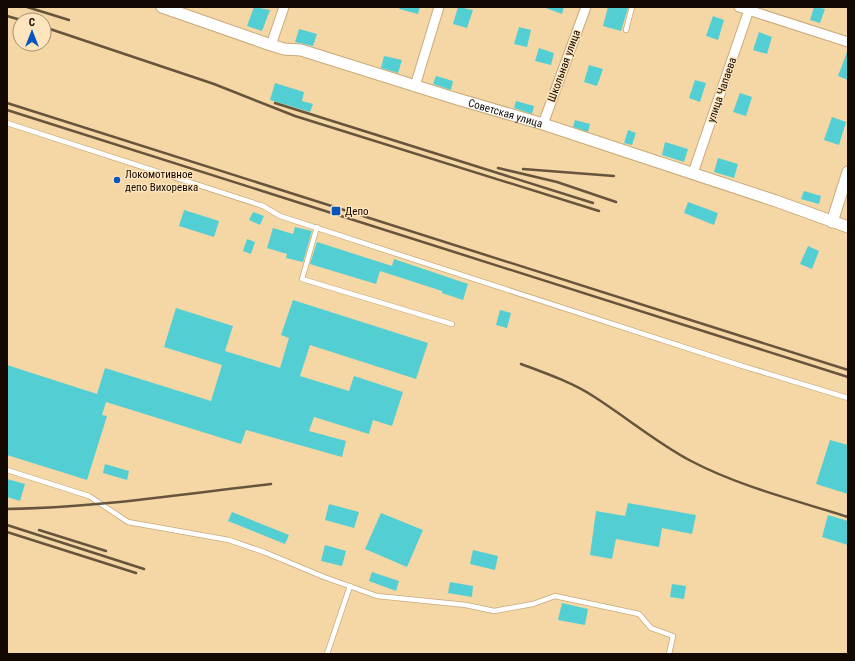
<svg xmlns="http://www.w3.org/2000/svg" width="855" height="661" viewBox="0 0 855 661" font-family="'Roboto Condensed',sans-serif">
<rect width="100%" height="100%" fill="#f5d6a5"/>
<g fill="#53cfd4">
<path d="M254,7L270,10L262,31L247,26Z"/>
<path d="M400,7H420L418,14L399,9Z"/>
<path d="M458,7L473,10L467,28L453,24Z"/>
<path d="M543,7H564L562,14Z"/>
<path d="M608,7L628,8L621,31L603,26Z"/>
<path d="M814,7L825,9L820,23L810,20Z"/>
<path d="M713,16L724,20L718,40L706,36Z"/>
<path d="M519,27L531,30L527,47L514,44Z"/>
<path d="M299,29L317,34L313,46L295,42Z"/>
<path d="M759,32L772,37L767,54L753,50Z"/>
<path d="M539,48L554,53L551,65L535,61Z"/>
<path d="M847,52H848V80L838,76Z"/>
<path d="M384,56L402,60L398,73L381,68Z"/>
<path d="M589,65L603,69L597,86L584,82Z"/>
<path d="M436,76L453,81L451,90L433,84Z"/>
<path d="M695,80L706,83L700,102L689,98Z"/>
<path d="M275,83L304,92L302,101L313,104L310,112L270,100Z"/>
<path d="M740,93L752,97L746,116L733,112Z"/>
<path d="M516,101L534,106L532,114L514,108Z"/>
<path d="M832,117L846,122L839,145L824,140Z"/>
<path d="M575,120L590,124L588,132L573,127Z"/>
<path d="M628,130L636,133L632,145L624,143Z"/>
<path d="M665,142L688,149L684,162L662,155Z"/>
<path d="M718,158L738,164L734,178L714,172Z"/>
<path d="M804,191L821,196L819,204L801,199Z"/>
<path d="M688,202L718,213L714,225L684,213Z"/>
<path d="M184,210L219,221L214,237L179,226Z"/>
<path d="M253,212L264,216L260,225L249,220Z"/>
<path d="M295,227L312,231L303,262L286,258L287,254L267,248L273,228L293,234Z"/>
<path d="M247,239L255,242L251,254L243,251Z"/>
<path d="M317,242L392,266L394,259L468,284L463,300L442,293V291L380,271L376,284L310,264Z"/>
<path d="M808,246L819,251L812,269L800,264Z"/>
<path d="M293,300L428,343L416,379L310,345L300,376L349,391L354,376L403,392L392,426L373,420L369,434L314,417L309,431L346,441L342,457L246,430L241,444L106,402L102,415L107,416L87,480L7,455V365L97,394L105,368L211,401L222,365L164,347L176,308L233,326L225,351L280,368L289,338L281,335Z"/>
<path d="M500,310L511,313L507,328L496,325Z"/>
<path d="M830,440L848,445V494L816,484Z"/>
<path d="M105,464L129,471L127,480L103,473Z"/>
<path d="M7,479L25,484L20,501L7,497Z"/>
<path d="M628,503L696,515L692,534L662,528L659,547L616,539L612,559L590,555L596,511L625,516Z"/>
<path d="M329,504L359,512L354,528L325,520Z"/>
<path d="M232,512L289,535L285,544L228,521Z"/>
<path d="M381,513L423,530L407,567L365,549Z"/>
<path d="M828,515L848,521V545L822,537Z"/>
<path d="M325,545L346,551L342,566L321,561Z"/>
<path d="M473,550L498,556L495,570L470,564Z"/>
<path d="M372,572L399,581L396,591L369,581Z"/>
<path d="M450,582L473,586L472,597L448,593Z"/>
<path d="M672,584L686,586L684,599L670,597Z"/>
<path d="M562,603L588,609L585,625L558,620Z"/>
</g>
<g fill="none" stroke-linecap="round" stroke-linejoin="round">
<defs>
<g id="service">
<path d="M626,30L632,7"/>
<path d="M7,123L263,206L280,216L736,364L848,398"/>
<path d="M317,227L302,279L452,324"/>
<path d="M7,470L89,496L128,522L229,540L264,552L324,577L377,596L466,605L494,611L533,604L555,596L639,614L651,628L673,636L669,654"/>
<path d="M327,654L350,586"/>
</g>
<g id="minor">
<path d="M739,7L848,42"/>
<path d="M271,45L284,7"/>
<path d="M415,86L439,7"/>
<path d="M543,124L586,7"/>
<path d="M693,173L750,7"/>
</g>
<g id="tertiary">
<path id="s1" d="M162,7L271,45L284,49L301,50L454,98L543,124L776,201L848,227"/>
<path d="M832,222L848,172"/>
</g>
</defs>
<use href="#service" stroke="#c8ab7b" stroke-width="6"/>
<use href="#minor" stroke="#c8ab7b" stroke-width="11"/>
<use href="#tertiary" stroke="#c8ab7b" stroke-width="13"/>
<use href="#service" stroke="#fff" stroke-width="4.5"/>
<use href="#minor" stroke="#fff" stroke-width="9"/>
<use href="#tertiary" stroke="#fff" stroke-width="11"/>
<g stroke="#66543c" stroke-width="2.5">
<path d="M27,7L69,20"/>
<path d="M7,16L21,20"/>
<path d="M44,27L214,84L295,116L599,211"/>
<path d="M7,103L848,370"/>
<path d="M275,103L593,203"/>
<path d="M7,110L848,377"/>
<path d="M498,168L557,182L616,202"/>
<path d="M523,169L614,176"/>
<path d="M521,364C545,373 571,382 593,396C626,417 657,443 691,461C741,487 795,500 848,517"/>
<path d="M7,509C95,508 183,494 271,484"/>
<path d="M7,525L144,569"/>
<path d="M39,530L106,551"/>
<path d="M7,532L136,573"/>
</g>
</g>
<g fill="#0655bf" stroke="#fee5bd" stroke-width="1.5">
<circle cx="117" cy="180" r="4"/>
<rect x="331" y="206" width="10" height="10" rx="2"/>
</g>
<g text-anchor="middle" dominant-baseline="central" stroke-width="3" stroke-linejoin="round" paint-order="stroke">
<g font-size="11" fill="#130900" stroke="#fee5bd">
<text transform="translate(564 66) rotate(-70)">Школьная улица</text>
<text transform="translate(722 90) rotate(-71)">улица Чапаева</text>
<text stroke="none"><textPath href="#s1" startOffset="360">Советская улица</textPath></text>
</g>
<g font-size="11" fill="#130900" stroke="#fee5bd" text-anchor="start">
<text x="125" y="174">Локомотивное<tspan x="125" dy="13">депо Вихоревка</tspan></text>
<text x="345" y="211">Депо</text>
</g>
</g>
<rect width="855" height="661" fill="none" stroke="#130900" stroke-width="16"/>
<g transform="translate(32 32)"><circle r="19" fill="#fee5bd" stroke="#a08d71"/>
<path d="M0-3L7 15L0 10L-7 15Z" fill="#0655bf"/>
<text y="-6" font-size="11" font-weight="bold" text-anchor="middle" fill="#130900">С</text>
</g>
</svg>
